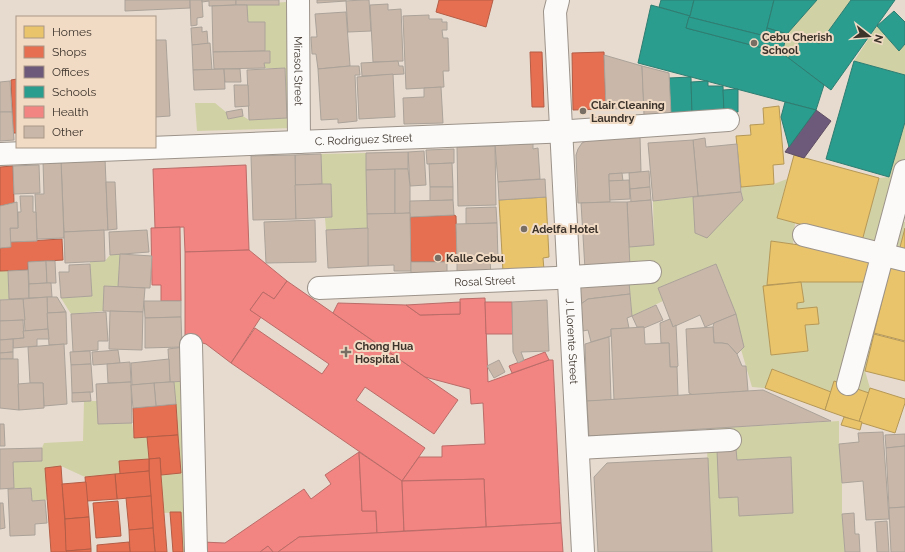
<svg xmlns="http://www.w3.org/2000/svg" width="905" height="552" viewBox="0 0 905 552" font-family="Raleway,sans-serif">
<rect width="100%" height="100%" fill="#e7dbcf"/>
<g fill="#d0d1a5">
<path d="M817,0H851L819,44L806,34L788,58L782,53L787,34Z"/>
<path d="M286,2L292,128L197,131L195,103H215L226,112L228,119L243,116L249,120L287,118L285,68H265L264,63L270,62V51H265V22H248L247,5Z"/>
<path d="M877,26L898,50L905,44V75L854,61Z"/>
<path d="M905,122V194L895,220L905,222C905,237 898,252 891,265L865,371L870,388L869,393L834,381L831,392L773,369L765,388L752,387L716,264L658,288L663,301L632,316L629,282L630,266L629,247L654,245L653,201L693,197L695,232L743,200L741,187L774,184L787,179L777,218L795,223L793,244L771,241L767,285L764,286L771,355L808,351L805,325L819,324L797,309V303L804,302L801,282L862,241L879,178L889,177Z"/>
<path d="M366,153L368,228L326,230L325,218L332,217L331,184H322L321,154Z"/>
<path d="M120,254L118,287L104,286L103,311L71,314L61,298L92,296L90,262L105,261L110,255Z"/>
<path d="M0,271H8L9,299L0,300Z"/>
<path d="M187,381L193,552H183L181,512L164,513L161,475L181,473L174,382Z"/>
<path d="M84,401H97L98,424L132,423L134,438L147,437L149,459L120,461V474L85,477L61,466L46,468L48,500L32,501L31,488H14L13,462L42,461V448L44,443L83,441Z"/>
<path d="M839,421V444L842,483V514L845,552H712L706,429Z"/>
</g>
<g fill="#e9c46a" stroke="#b59857">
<path d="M779,106L784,164L773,165L774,184L741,187L736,136L751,135L750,125L764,124L763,108Z"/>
<path d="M794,155L879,178L862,241L777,218Z"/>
<path d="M546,197L549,257L543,258L544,270L503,272L499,200Z"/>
<path d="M905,228V253L899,251Z"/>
<path d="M771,241L870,255L866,282H801L767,285Z"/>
<path d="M891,265L905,268V341L874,333Z"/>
<path d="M801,282L804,302L797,303V309L817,307L819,324L805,325L808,351L771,355L763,286Z"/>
<path d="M874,334L905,342V381L865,371Z"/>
<path d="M772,369L831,392L825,410L765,388Z"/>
<path d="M834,381L869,393L859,422L825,410Z"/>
<path d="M870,388L905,399V403L895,433L859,422Z"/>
<path d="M844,417L862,422L860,430L841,425Z"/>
</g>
<g fill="#e76f51" stroke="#b45d46">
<path d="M439,0H493L486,27L436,12Z"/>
<path d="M530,52H542L544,107H532Z"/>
<path d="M604,52L606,109L573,110L572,53Z"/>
<path d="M17,79V133H13L11,80Z"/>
<path d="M13,166L14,203L0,206V167Z"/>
<path d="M454,215L456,216L457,261L411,262L410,217Z"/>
<path d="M62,239L63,260L28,262V270L0,271V248L11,247L10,242Z"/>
<path d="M176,404L178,435L134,438L133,408Z"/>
<path d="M178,435L181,473L161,475L160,458L149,459L147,437Z"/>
<path d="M160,458L161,475L167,552H155L149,471V459Z"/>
<path d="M149,459V471L120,474L119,461Z"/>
<path d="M61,466L67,552H51L45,468Z"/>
<path d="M149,471L151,496L117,499L115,474Z"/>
<path d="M115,474L117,499L87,501L85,477Z"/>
<path d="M86,482L89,517L65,519L62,484Z"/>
<path d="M151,496L153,528L129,530L126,498Z"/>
<path d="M118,501L121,536L96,538L93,503Z"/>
<path d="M170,512H181L183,552H173Z"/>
<path d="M89,517L91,549L66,551L65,519Z"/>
<path d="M153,528L155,552H130L129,530Z"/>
<path d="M129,542L130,552H97V545Z"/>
<path d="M91,549V552H67L66,551Z"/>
</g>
<path fill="#6d597a" stroke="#5e4e62" d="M816,110L831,121L804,158L785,152Z"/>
<g fill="#2a9d8f" stroke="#2f7d71">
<path d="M661,0H694L690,16L659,7Z"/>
<path d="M694,0H774L765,36L689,17L690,16Z"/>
<path d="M774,0H817L787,34L767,28Z"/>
<path d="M851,0H895L831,90L788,58L806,34L819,44Z"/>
<path d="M651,5L690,16L689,17L686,28L782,53L824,85L816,110L638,63Z"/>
<path d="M894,11L905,22V44L899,51L877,26Z"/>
<path d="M689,17L765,36L767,28L787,34L782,53L686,28Z"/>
<path d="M854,61L905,75V122L889,177L826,159Z"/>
<path d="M691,77L692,113L671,114L669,78Z"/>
<path d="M708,81V86H723L724,112L692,113L691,82Z"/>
<path d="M738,89V112H724L723,90Z"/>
<path d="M785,102L816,110L789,147L781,117Z"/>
</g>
<g fill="#f28482" stroke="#bb6c68">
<path d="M246,165L249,250L185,252L184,227L155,228L153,169Z"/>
<path d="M180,227L181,301H161V285H152L151,228Z"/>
<path d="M249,250L287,281L274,299L263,292L250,310L261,317L231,363L206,344L185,338V252Z"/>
<path d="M287,281L458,400L434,434L365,387L356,400L425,448L402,481L231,363L255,328L322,374L329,364L250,310L263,292L274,299Z"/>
<path d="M485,298L488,382L549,360H553L561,523L486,527L484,479L402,481L419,457H442V446L485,444L483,403L471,404L470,389L425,377L333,313L338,303L406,305L420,315L460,314V299Z"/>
<path d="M460,302V314L420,315L406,305Z"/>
<path d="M485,302H512L513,334H486Z"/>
<path d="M545,352L549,360L512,373L509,366Z"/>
<path d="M359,452L362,511H376L377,533L299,537L278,552H273L268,546L260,552H202V542L225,543L304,489L311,499L331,484L325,475Z"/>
<path d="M359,452L402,481L404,531L377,533L376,511H362Z"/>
<path d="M484,479L486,527L404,531L402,481Z"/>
<path d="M561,523L563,552H278L299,537Z"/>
<path d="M268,546L273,552H260Z"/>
</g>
<g fill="#c9b8a9" stroke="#aba299">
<path d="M125,0H190V8L125,11Z"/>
<path d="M190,0H202L203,17L197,18V25L191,26Z"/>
<path d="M202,0H236V5L209,6V1L202,2Z"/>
<rect x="236" y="0" width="43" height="5"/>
<path d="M317,0H346V1L317,3Z"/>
<path d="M362,0H369L371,31L348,32L346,1Z"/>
<path d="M388,4V10L401,9L403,61L373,62L370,5Z"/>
<path d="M236,5H247L248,22H265V51L213,52L212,6Z"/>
<path d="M346,12L350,66L318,69L316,54H312L311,37H317L315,14Z"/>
<path d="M429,15V19H442V22H447V30H442L443,38H448L449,71H443L444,87L406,89L403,16Z"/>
<path d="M202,27V32L207,31L208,44L192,45L191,28Z"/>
<path d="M155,40H166L170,116L155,117Z"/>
<path d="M210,43L212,70H193L192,45Z"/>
<path d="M265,51H270V63H264L265,68L214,69L213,52Z"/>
<path d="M604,55L642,66L644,108L606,109Z"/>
<path d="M398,61L399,66H403L404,74L362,76L361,63Z"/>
<path d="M350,66H359L360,75H355L357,121L338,123V119L321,120L318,69Z"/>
<path d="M642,66L669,73L671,114L644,115Z"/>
<path d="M285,68L287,118L249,120L247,70Z"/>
<path d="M224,69L225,89L194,90L193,70Z"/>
<path d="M224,69H240L241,82H225Z"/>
<path d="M393,74L395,117L359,119L357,77Z"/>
<path d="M10,81L12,112H0V82Z"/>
<path d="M234,85H248L249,106L235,107Z"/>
<path d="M441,87L443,123L404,124L403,98L424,97V88Z"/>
<path d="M242,109L243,116L228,119L226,112Z"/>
<path d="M0,112H12L14,140L0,141Z"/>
<path d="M640,137L641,172L609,174L610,202L578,203L576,155L578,149L582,143L590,139Z"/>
<path d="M705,138L706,147L737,144L741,192L698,196L693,140Z"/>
<path d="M693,140L698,196L653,201L648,143Z"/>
<path d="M533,142V149L538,148L540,179L498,182L495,145Z"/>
<path d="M495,146L496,205L458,206L457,147Z"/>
<path d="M454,149V163L427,164L426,150Z"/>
<path d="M424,151L426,185L410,186L408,152Z"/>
<path d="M408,152V169L366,170V153Z"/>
<path d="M321,154L322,184L295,185V155Z"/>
<path d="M295,155L296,219L253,220L251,156Z"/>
<path d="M105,159L108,230L64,232L61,161Z"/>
<path d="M43,161H61L64,238L37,239L35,194H44Z"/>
<path d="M452,163L453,187H430L429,164Z"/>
<path d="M39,165L40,193L14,194L13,166Z"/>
<path d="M395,169V214H367L366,170Z"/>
<path d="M395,169H408L410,186V213L395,214Z"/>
<path d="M649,171L650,187L630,189L629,173Z"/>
<path d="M622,173L623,181H609V174Z"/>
<path d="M545,179L546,197L499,200L498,182Z"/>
<path d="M629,180L630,199L610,200L609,181Z"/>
<path d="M106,182H115L117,229L108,230Z"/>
<path d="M322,184H331L332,217L296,219L295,185Z"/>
<path d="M430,187H453V200L430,201Z"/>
<path d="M650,187L651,200L631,202L630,189Z"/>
<path d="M741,192L743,200L707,238L695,233L693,197Z"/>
<path d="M20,196H33V212H36L37,241L10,242V228H18V212H21Z"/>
<path d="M453,200L454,215L410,217V201Z"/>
<path d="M651,200L654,245L629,247L627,202Z"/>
<path d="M17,202L18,228H10L11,247L0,248V206Z"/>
<path d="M610,202H627L630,267L585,269L581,203Z"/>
<path d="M496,207L497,223L466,224V208Z"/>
<path d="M410,213L411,271H394V265L368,266L367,214Z"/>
<path d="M315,220L316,262L266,263L264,222Z"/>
<path d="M497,223L498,260L457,261L456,224Z"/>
<path d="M368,228V266L328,268L326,230Z"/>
<path d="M104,230L105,261L65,263L64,232Z"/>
<path d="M147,230L149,252L110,255L109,232Z"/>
<path d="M120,254L152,256L150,288L118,287Z"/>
<path d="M490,260L491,276L457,277V261Z"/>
<path d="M46,261L47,283L29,284L28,262Z"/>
<path d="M46,261H55L56,283H47Z"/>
<path d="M411,262H447V277L411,279Z"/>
<path d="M90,264L92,296L61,298L59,272H69V265Z"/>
<path d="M716,264L736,314L705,327L700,315L673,327L658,288Z"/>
<path d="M28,270L29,298L9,299L8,271Z"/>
<path d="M629,282L630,294L588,299L581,304L580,287Z"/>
<path d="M47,283H51L52,297L29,298V284Z"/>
<path d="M104,286L145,288L143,312L103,311Z"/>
<path d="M630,294L632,316L627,318L629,328L611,329V336L591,342L588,330L583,331L581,304L588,299Z"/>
<path d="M47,297H57L66,312L47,313Z"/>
<path d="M47,297L48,329L25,331L23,299Z"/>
<path d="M23,299L25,320L0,321V300Z"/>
<path d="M547,300L549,351L521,352L524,360L518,363L513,352L512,302Z"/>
<path d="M144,301H181V317L145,318Z"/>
<path d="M656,305L663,320L644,328V327H637L632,316Z"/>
<path d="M110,311L143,312L142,350L109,349Z"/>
<path d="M66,312L67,344L49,345L47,313Z"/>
<path d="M106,312L108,341H98V350L73,352L71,314Z"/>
<path d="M736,314L744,347L737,354L728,344L722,343H714L713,327L714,323Z"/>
<path d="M181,317L182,347L145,348V318Z"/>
<path d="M670,319L673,327L676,325L678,366L677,367H670L669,343H661L660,323Z"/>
<path d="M23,320L24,338L0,340V321Z"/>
<path d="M644,327L645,344L669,343L670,367H677L678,396L614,400L611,329Z"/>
<path d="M713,327L714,343H722L728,344L737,354L742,366H746L748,391L693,395L689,393L686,329Z"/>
<path d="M48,329L49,339H37V346L13,348V339L24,338L23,331Z"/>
<path d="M609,337L611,400L587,401L585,344Z"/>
<path d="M13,339V352L0,353V340Z"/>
<path d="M64,344L67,404L44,406L43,383H30L28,347Z"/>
<path d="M184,347L187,381L170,382L168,349Z"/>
<path d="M118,350L120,363L93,365L92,352Z"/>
<path d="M90,351L91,364L71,365L70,352Z"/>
<path d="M13,352V359H0V353Z"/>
<path d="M0,359H18L19,410L0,408Z"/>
<path d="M169,359L170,382L132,385L131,363Z"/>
<path d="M499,360L505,372L494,378L487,366Z"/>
<path d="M130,362L131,382L108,383L107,364Z"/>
<path d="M91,364L93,392L72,393L71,365Z"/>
<path d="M131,382L132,423L98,424L96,384Z"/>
<path d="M170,382H174L176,404L156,406L154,383Z"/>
<path d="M30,383H43L44,408L19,410L18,384Z"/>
<path d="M154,383L156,406L133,408L131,385Z"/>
<path d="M763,390L831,421L589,436L587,401Z"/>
<path d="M90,392L91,401L72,402V393Z"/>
<path d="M0,424H4L5,446H0Z"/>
<path d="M883,432L889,519L866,520L863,481L842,483L839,444L859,442L858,433Z"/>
<path d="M905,434V446L886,448L885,435Z"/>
<path d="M905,446V507L889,508L886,448Z"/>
<path d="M42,448V461L13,462L14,488L0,489V449Z"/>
<path d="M736,449L737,460L791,457L793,513L739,516L738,497L719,498L717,450Z"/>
<path d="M708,458L712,552H598L594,477L607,463Z"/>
<path d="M31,488L32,501L45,500L47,523L35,524V535L10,536L8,489Z"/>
<path d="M0,503H3L5,528L0,529Z"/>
<path d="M905,507V552H891L889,508Z"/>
<path d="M854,513L855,534H859L860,552H845L842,514Z"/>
<path d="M887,521L889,552H877L875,522Z"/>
</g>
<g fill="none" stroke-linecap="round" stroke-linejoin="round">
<defs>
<g id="minor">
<path id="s1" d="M298,0L299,142"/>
<path id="s2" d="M558,0L555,12L583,552"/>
<path id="s3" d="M0,154L571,131L728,120"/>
<path d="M804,235L905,260"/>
<path id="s4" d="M319,288L556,278L650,272"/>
<path d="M191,345L196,552"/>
<path d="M848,384L905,171"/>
<path d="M578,448L730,440"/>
</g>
</defs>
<use href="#minor" stroke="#9c938a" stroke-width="24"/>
<use href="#minor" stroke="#fbfaf8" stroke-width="22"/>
</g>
<g fill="#786e64" stroke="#f1dbc5" stroke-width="1.5">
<circle cx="754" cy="43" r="4"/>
<circle cx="583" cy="111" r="4"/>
<circle cx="524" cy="229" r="4"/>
<circle cx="438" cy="258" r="4"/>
<path d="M344 346h4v4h4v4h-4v4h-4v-4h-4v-4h4z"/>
</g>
<g text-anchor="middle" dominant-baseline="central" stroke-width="4" stroke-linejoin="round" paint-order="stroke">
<g font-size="11" font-weight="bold" fill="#3c332b" stroke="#f1dbc5" text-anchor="start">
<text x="762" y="37">Cebu Cherish<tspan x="762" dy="13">School</tspan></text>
<text x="591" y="105">Clair Cleaning<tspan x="591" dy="13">Laundry</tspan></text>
<text x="532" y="229">Adelfa Hotel</text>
<text x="446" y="258">Kalle Cebu</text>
<text x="355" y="346">Chong Hua<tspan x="355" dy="13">Hospital</tspan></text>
</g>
<g font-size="11" fill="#3c332b" stroke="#f1dbc5">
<text stroke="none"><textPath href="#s1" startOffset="71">Mirasol Street</textPath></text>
<text stroke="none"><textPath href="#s3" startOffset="364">C. Rodriguez Street</textPath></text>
<text stroke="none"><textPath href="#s4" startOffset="166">Rosal Street</textPath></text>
<text stroke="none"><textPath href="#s2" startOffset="342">J. Llorente Street</textPath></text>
</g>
</g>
<rect x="16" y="16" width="140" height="132" fill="#f1dbc5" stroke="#a99887"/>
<rect x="24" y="26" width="20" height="12" fill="#e9c46a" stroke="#a99887"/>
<text x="52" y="36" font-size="12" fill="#3c332b">Homes</text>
<rect x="24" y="46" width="20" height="12" fill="#e76f51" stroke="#a99887"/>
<text x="52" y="56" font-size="12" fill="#3c332b">Shops</text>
<rect x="24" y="66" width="20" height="12" fill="#6d597a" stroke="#a99887"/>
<text x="52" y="76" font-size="12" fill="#3c332b">Offices</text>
<rect x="24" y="86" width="20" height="12" fill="#2a9d8f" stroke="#a99887"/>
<text x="52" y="96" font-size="12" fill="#3c332b">Schools</text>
<rect x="24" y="106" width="20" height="12" fill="#f28482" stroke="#a99887"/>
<text x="52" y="116" font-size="12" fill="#3c332b">Health</text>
<rect x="24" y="126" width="20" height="12" fill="#c9b8a9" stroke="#a99887"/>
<text x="52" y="136" font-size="12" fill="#3c332b">Other</text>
<g transform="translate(869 36) rotate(107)" stroke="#f1dbc5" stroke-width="3" paint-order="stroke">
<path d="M0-3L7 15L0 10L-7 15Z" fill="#3c332b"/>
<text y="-6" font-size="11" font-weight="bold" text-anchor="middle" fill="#3c332b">N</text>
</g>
</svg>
